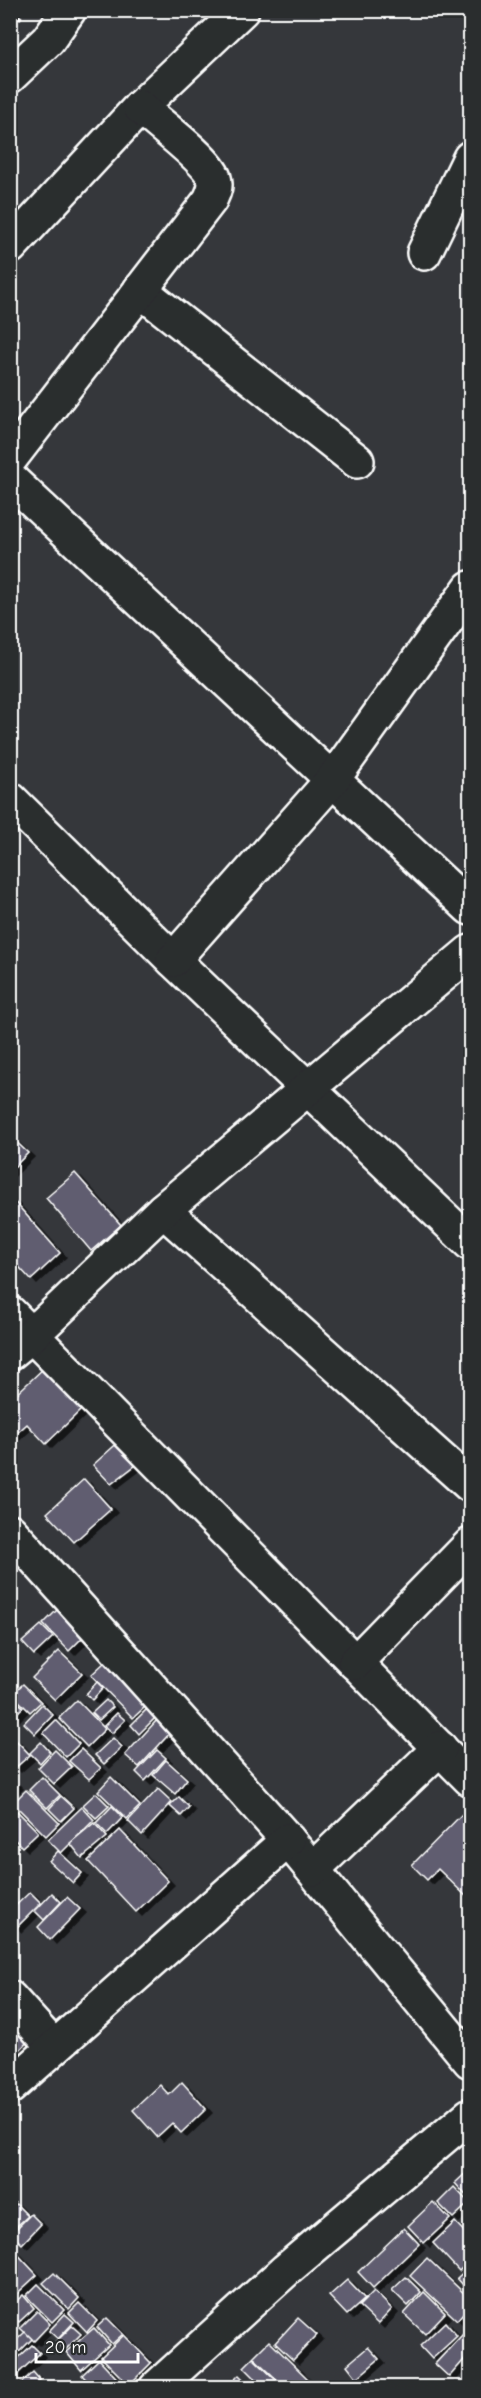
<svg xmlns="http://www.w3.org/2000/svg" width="481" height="2398" viewBox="0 0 481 2398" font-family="'Comic Neue',sans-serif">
<defs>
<filter id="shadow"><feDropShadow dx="6" dy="4" stdDeviation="0" flood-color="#0009"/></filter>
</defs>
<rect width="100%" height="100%" fill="#35373b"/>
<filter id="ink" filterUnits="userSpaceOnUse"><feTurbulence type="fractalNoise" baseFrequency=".0167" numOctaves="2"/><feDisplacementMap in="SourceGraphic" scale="12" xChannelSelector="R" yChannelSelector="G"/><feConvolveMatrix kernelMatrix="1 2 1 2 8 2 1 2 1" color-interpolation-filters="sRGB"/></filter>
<g filter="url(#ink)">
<g fill="#605d6f" stroke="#fff" stroke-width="1.5" filter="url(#shadow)">
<path d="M10,1136L28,1153L10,1171Z"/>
<path d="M75,1173L121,1225L91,1251L46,1198Z"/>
<path d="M12,1199L60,1253L31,1280L10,1257Z"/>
<path d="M46,1366L85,1406L46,1444L27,1424L10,1439V1400Z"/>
<path d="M123,1438L141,1461L111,1484L93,1465Z"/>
<path d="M84,1479L111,1509L74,1542L47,1513Z"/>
<path d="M60,1607L86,1634L69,1651L43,1624Z"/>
<path d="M41,1625L53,1637L34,1655L22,1642Z"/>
<path d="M59,1651L82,1673L55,1700L32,1678Z"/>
<path d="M105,1662L147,1705L133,1718L91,1675Z"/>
<path d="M97,1682L103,1688L92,1700L86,1694Z"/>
<path d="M23,1684L41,1702L30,1712L12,1694Z"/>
<path d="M11,1696L23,1707L10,1720V1696Z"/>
<path d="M77,1700L105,1729L87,1747L59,1718Z"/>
<path d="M106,1700L113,1707L99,1720L92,1713Z"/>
<path d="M42,1704L53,1715L35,1734L24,1723Z"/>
<path d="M148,1708L157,1716L139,1734L131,1725Z"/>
<path d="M117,1713L125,1720L112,1733L104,1726Z"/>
<path d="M56,1720L79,1744L66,1757L43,1733Z"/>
<path d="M157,1720L171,1732L139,1767L125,1755Z"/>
<path d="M113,1738L122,1747L104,1764L95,1755Z"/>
<path d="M15,1739L30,1755L15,1768L10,1763V1743Z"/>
<path d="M41,1742L50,1752L40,1763L30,1753Z"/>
<path d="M81,1749L101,1768L89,1779L69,1761Z"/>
<path d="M55,1750L72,1767L54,1784L38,1768Z"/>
<path d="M157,1750L166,1758L145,1781L136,1772Z"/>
<path d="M166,1760L187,1779L175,1794L153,1775Z"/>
<path d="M42,1777L60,1795L47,1808L29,1790Z"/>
<path d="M111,1777L140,1806L127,1819L98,1791Z"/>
<path d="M10,1778L17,1785L10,1792Z"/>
<path d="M158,1789L172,1802L142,1835L128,1821Z"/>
<path d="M26,1790L59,1823L46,1836L13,1803Z"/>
<path d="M96,1793L109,1806L96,1818L83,1805Z"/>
<path d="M61,1796L74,1808L61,1821L49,1809Z"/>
<path d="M179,1797L189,1807L181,1816L170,1806Z"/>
<path d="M10,1804L38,1832L22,1847L10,1835Z"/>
<path d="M112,1806L123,1817L107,1834L96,1823Z"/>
<path d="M82,1807L94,1820L61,1853L48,1840Z"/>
<path d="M468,1808L470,1810V1895L468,1898L438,1869L427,1880L412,1865Z"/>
<path d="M94,1823L107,1837L82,1858L70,1843Z"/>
<path d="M120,1830L168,1881L136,1912L88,1861Z"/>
<path d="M58,1851L82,1873L73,1883L49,1861Z"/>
<path d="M30,1892L41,1903L16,1928L10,1923V1911Z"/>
<path d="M52,1893L61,1902L44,1920L35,1911Z"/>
<path d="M67,1897L80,1909L50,1940L38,1927Z"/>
<path d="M22,2029L31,2038L12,2058L10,2042Z"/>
<path d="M182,2082L206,2109L181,2133L172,2123L157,2137L133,2110L160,2085L169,2095Z"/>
<path d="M470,2169V2200L455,2183Z"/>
<path d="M454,2187L469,2203L453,2218L438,2203Z"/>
<path d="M14,2202L28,2216L11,2231L10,2205Z"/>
<path d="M433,2202L450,2219L424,2243L408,2226Z"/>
<path d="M31,2214L41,2224L22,2244L11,2234Z"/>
<path d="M455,2222L470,2238V2260L459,2271L433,2243Z"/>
<path d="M404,2228L419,2244L373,2288L358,2272Z"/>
<path d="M10,2246L37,2275L10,2300Z"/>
<path d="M427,2258L470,2299V2305L457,2320L410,2276Z"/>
<path d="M470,2266V2293L457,2278Z"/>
<path d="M54,2273L79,2298L69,2309L43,2283Z"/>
<path d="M406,2277L421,2292L408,2306L392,2290Z"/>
<path d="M347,2280L365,2299L347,2315L329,2296Z"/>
<path d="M38,2284L64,2310L52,2322L26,2296Z"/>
<path d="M374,2291L392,2309L378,2324L359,2306Z"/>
<path d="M424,2292L445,2313L425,2334L404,2314Z"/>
<path d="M23,2295L34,2308L19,2322L10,2314V2307Z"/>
<path d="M79,2303L97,2321L87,2332L69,2313Z"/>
<path d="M37,2311L50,2324L34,2341L20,2328Z"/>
<path d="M65,2314L74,2322L58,2339L49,2331Z"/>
<path d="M107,2318L123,2334L112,2344L97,2327Z"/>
<path d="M298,2318L317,2335L293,2360L275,2343Z"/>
<path d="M445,2322L457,2336L432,2359L420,2346Z"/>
<path d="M72,2326L81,2334L65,2350L56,2342Z"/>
<path d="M94,2328L109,2345L81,2370L66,2352Z"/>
<path d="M25,2332L32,2339L10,2361V2346Z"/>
<path d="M463,2334L470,2341V2353L449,2377L435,2364Z"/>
<path d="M124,2335L151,2363L129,2385L101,2357Z"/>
<path d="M269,2341L308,2379L301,2388H286L253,2357Z"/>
<path d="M32,2345L40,2353L12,2379L10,2366Z"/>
<path d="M368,2347L379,2359L357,2378L347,2365Z"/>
<path d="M253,2358L281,2385L279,2388H265L244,2367Z"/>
<path d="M99,2359L122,2384L118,2388H94L82,2375Z"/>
<path d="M33,2372L40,2380L32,2388H16Z"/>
<path d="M239,2375L252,2388H235L231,2383Z"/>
</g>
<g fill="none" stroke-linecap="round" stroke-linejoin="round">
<defs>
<g id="minor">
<path d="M10,76L48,40L69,10"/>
<path d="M10,247L140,107L242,10"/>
<path d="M424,253L470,158"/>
<path d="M140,290L357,461"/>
<path d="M10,459L210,200C213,193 217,187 214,178C208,160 156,122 140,107"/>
<path d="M10,479L470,908"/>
<path d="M10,799L173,960L470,1243"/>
<path d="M173,960L333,779L470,588"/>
<path d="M163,1210L470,1485"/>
<path d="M10,1313L470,1779"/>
<path d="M10,1353L32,1335L163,1210L470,952"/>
<path d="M10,1531L288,1840L470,2061"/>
<path d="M355,1663L470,1545"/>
<path d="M313,1869L440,1748"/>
<path d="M10,1998L54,2047"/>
<path d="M10,2087L288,1840"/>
<path d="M156,2388L286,2270L470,2115"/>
</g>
</defs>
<use href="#minor" stroke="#fff" stroke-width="38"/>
<path stroke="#fff" stroke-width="4" stroke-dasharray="4.5 4.5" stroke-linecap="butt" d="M11,10L22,19"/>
<use href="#minor" stroke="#2a2d2e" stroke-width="33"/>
</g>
</g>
<rect width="481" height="2398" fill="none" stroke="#2a2d2e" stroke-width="36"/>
<rect x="18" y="18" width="445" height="2362" fill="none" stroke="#fff" stroke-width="2" filter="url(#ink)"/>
<path d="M36 2353v9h102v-9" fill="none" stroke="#ffffff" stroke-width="3"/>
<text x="45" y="2353" font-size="18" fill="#ffffff" stroke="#2a2d2e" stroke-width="4.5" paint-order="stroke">20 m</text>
</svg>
